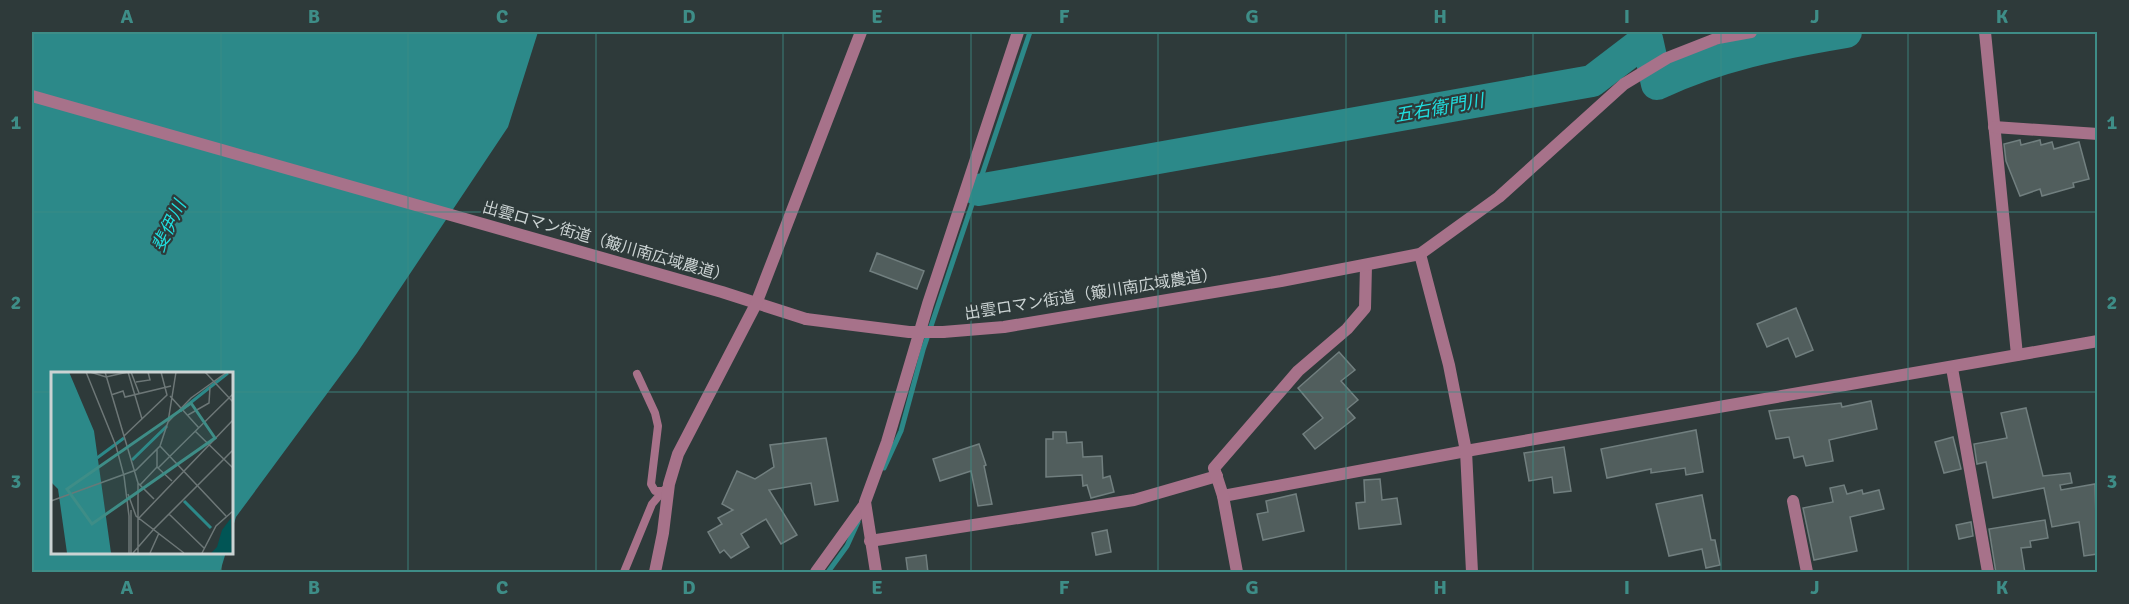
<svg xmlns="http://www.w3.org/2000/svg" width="2129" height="604" viewBox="0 0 2129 604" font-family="Signika,'Noto Sans JP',sans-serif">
<rect width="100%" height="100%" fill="#2e3a3a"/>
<path fill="#2c8989" d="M32,32H538L508,127L357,353L236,517L231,533V373H52V552H226L220,572H32Z"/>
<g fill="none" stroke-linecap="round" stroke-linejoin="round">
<g stroke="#2c8989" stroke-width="5">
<path d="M884,468L901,431L923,350L1030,32"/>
<path d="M828,572L847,546L858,522"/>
</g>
<path stroke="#2c8989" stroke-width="32" d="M978,190L1592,81L1647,39L1657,84C1717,56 1780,43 1846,32"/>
</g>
<g fill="#515e5d" stroke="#717f7f" stroke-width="1.5">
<path d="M2020,140L2021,145L2040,140L2041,145L2052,142L2054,149L2079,142L2089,179L2073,183L2074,187L2042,196L2040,189L2020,196L2006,161L2004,144Z"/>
<path d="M877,253L924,271L917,289L870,271Z"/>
<path d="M1796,308L1813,350L1796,357L1788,338L1767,347L1757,324Z"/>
<path d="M1339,352L1355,370L1341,381L1358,400L1347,409L1355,418L1315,449L1303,434L1323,418L1298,388Z"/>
<path d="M1871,401L1877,429L1829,440L1833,461L1806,466L1803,456L1794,458L1789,437L1776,439L1769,411L1841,403L1842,407Z"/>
<path d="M2026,408L2043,476L2070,473L2072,483L2060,485L2061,490L2095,484L2097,554L2084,556L2079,522L2052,527L2044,488L1993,498L1986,462L1977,464L1974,444L2007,438L2001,413Z"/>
<path d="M1696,430L1703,472L1686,475L1685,468L1651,473V469L1607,478L1601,449Z"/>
<path d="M1053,432H1066L1067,443L1082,442L1083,457L1102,456L1103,478L1110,476L1114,492L1091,498L1087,485L1083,486L1082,475L1046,477V439H1053Z"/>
<path d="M1953,437L1961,469L1944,473L1935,442Z"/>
<path d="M826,438L838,501L815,505L811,483L769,490L797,535L781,544L766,519L741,534L749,547L731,558L724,550L720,553L708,532L722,524L718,518L733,510L722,504L737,471L755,479L774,467L770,445Z"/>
<path d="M979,444L986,465L984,466L992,504L978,506L971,471L940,481L933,459Z"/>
<path d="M1564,447L1571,491L1554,493L1552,477L1529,481L1524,453Z"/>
<path d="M1380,479L1382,500L1397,498L1401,524L1359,529L1356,503L1365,502L1364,480Z"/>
<path d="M1844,485L1847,494L1862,490L1863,494L1879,490L1884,509L1850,517L1857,551L1814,560L1803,508L1833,502L1830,488Z"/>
<path d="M1296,494L1304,531L1263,540L1257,514L1268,512L1266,501Z"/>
<path d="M1702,495L1711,540H1715L1720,565L1706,568L1702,549L1669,556L1656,504Z"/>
<path d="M2045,520L2048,538L2030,541L2031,547L2021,548L2025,573H1996L1989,529Z"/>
<path d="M1971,522L1973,536L1959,539L1956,525Z"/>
<path d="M1107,530L1111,552L1096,555L1092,533Z"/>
<path d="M926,555L928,573H908L906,558Z"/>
</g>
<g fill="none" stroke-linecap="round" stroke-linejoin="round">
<g stroke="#a7728a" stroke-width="8">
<path d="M637,374L655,413L658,426L651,484L655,491H663"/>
<path d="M624,572L652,504L664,490"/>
</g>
<g stroke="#a7728a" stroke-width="12">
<path d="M1985,32L2017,355"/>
<path d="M1994,127L2098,134"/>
<path d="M1952,368L1988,572"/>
<path d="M1223,496L1466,451L2098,341"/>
<path d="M1793,501L1807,572"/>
<path d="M870,541L1134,500L1217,476"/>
<path d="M816,572L865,504"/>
<path d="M876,572L865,502L887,442L928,304L1018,32"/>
<path d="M1237,572L1223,496L1214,468L1298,371L1347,329L1365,308L1366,265"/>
</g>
<g stroke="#a7728a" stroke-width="12">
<path d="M32,96L722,292L806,319"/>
<path d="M1420,254L1449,365L1466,451L1472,572"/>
<path d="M943,332L1004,327L1281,281L1420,254L1499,197L1624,84L1667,58L1718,38L1751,32"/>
<path d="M655,572L663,533L669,484L678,454L756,304L861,32"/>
</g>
<path stroke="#a7728a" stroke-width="12" d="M806,319L909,332H943"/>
</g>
<path fill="none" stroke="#3e8d87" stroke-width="1.5" stroke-opacity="0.55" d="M221,32V373M408,32V572M596,32V572M783,32V572M971,32V572M1158,32V572M1346,32V572M1533,32V572M1721,32V572M1908,32V572M32,212H2098M32,392H52M231,392H2098M221,552V572"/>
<g text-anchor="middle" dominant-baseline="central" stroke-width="4.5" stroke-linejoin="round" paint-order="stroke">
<g font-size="16" fill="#cbd3d3" stroke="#2e3a3a">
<text transform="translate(606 242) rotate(16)">出雲ロマン街道（簸川南広域農道）</text>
<text transform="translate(1091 294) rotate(-9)">出雲ロマン街道（簸川南広域農道）</text>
</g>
<g font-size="18" font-style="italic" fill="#20dedf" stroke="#2e3a3a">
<text transform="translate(1439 108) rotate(-10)">五右衛門川</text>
<text transform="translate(169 226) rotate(-64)">斐伊川</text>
</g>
</g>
<g transform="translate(51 372)">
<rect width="182" height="182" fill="#2e3a3a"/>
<path d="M180,146L181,181H160L166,175L171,158Z" fill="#015555"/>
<path d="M0,0H18L43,59L60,181H16L7,117L0,110Z" fill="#2c8989"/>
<path fill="none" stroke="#2c8989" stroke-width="3" d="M129,39L177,1M46,86L73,66M81,88L116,54M133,129L160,156"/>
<path fill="none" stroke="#6d7777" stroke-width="1.5" d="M35,0L65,74L73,104L78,144V181M39,0L55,5L77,0M54,0L87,111L103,127M77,0L91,47M80,0L88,21M154,0L182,30M85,10L99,8L97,0M60,23L72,19L74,25L120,14M119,24L148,56M137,43L158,31L159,15M117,50L125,0M144,59L182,96M73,64L116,23L110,0M109,74L175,144M106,77V95L121,109M107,96L182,22M89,113L106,95M77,122L85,144L133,181M0,129L85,98L109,74L117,50L140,26L176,0M118,142L153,176M88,146L182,48M102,158L182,78M80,181V138M82,181L102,158M87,181V111M99,181L108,161M151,181L165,154L182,139"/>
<path fill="#3e8d87" fill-opacity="0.15" stroke="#3e8d87" stroke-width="3" d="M140,31L164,66L41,152L16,117Z"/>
<rect width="182" height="182" fill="none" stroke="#cbd3d3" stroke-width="3"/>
</g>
<rect width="2129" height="604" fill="none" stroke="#2e3a3a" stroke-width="66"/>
<rect x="33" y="33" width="2063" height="538" fill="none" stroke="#3e8d87" stroke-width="2"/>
<g font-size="20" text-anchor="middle" font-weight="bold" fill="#3e8d87">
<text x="127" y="23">A</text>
<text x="314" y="23">B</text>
<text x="502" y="23">C</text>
<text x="689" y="23">D</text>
<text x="877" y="23">E</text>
<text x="1064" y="23">F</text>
<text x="1252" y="23">G</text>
<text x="1440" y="23">H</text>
<text x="1627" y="23">I</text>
<text x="1815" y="23">J</text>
<text x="2002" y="23">K</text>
<text x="16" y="129">1</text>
<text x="2112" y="129">1</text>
<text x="16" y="309">2</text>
<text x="2112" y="309">2</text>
<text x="16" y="488">3</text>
<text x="2112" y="488">3</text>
<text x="127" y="594">A</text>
<text x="314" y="594">B</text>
<text x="502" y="594">C</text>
<text x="689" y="594">D</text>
<text x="877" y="594">E</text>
<text x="1064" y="594">F</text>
<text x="1252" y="594">G</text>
<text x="1440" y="594">H</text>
<text x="1627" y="594">I</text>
<text x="1815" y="594">J</text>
<text x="2002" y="594">K</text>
</g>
</svg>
